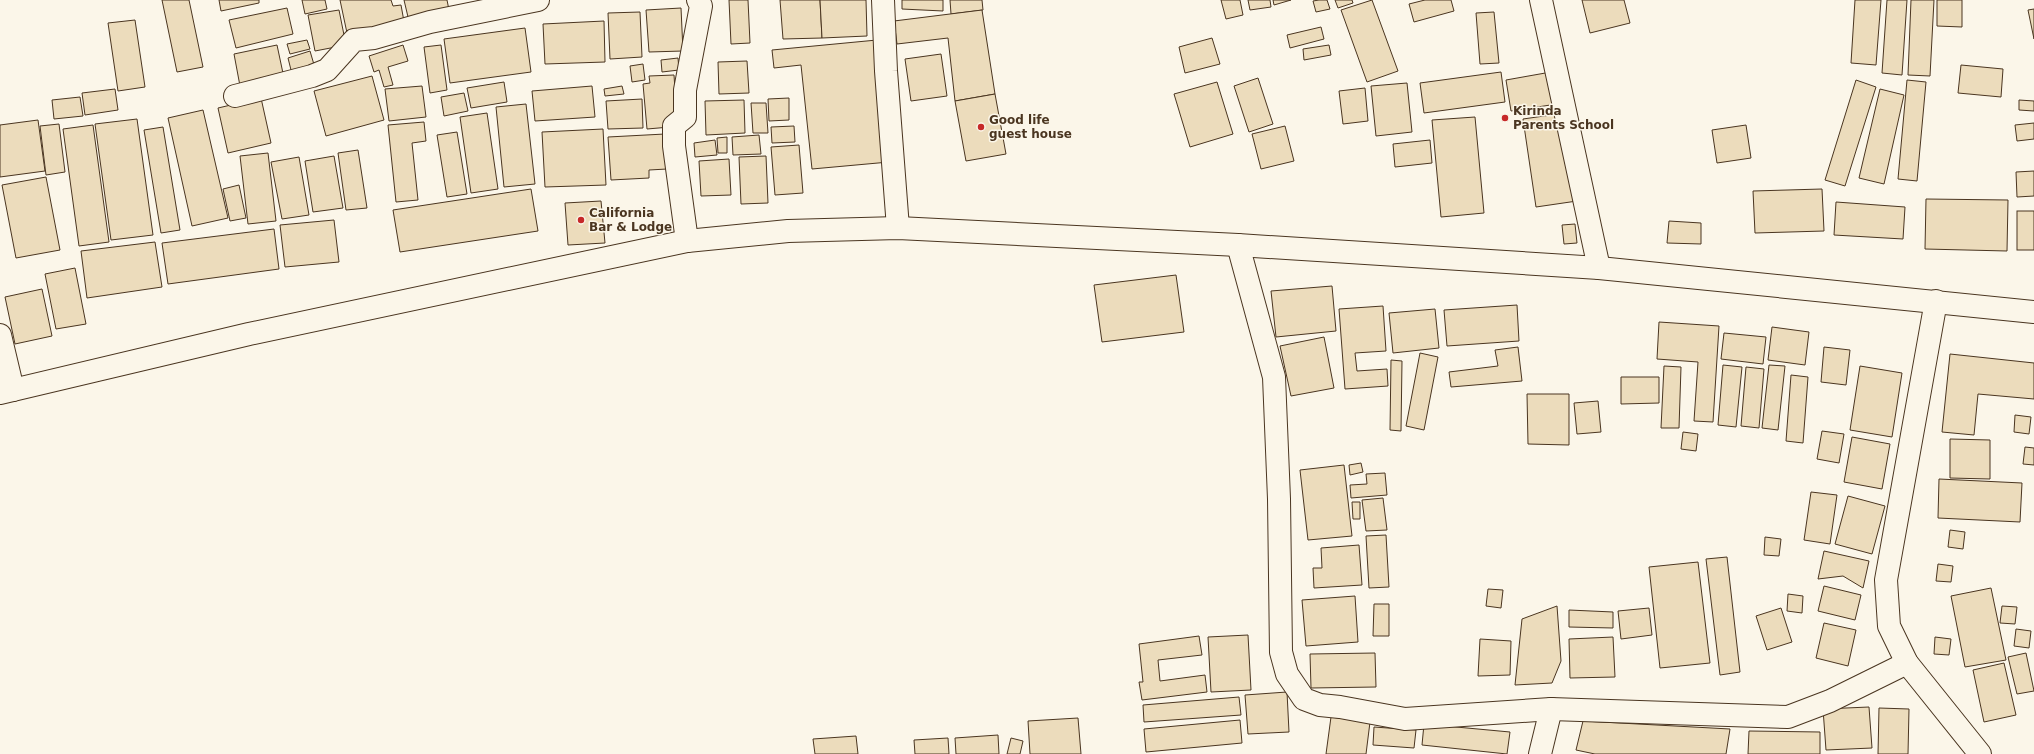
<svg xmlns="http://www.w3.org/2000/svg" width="2034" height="754" viewBox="0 0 2034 754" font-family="'DejaVu Sans',sans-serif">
<rect width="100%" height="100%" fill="#fbf6e9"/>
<g fill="#ecdcbc" stroke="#4a3520">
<path d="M162,0H189L203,67L177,72Z"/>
<path d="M219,0H259V3L221,11Z"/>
<path d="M302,0H325L327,9L305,14Z"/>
<path d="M340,0H391L393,6L401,5L405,27L347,33Z"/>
<path d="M404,0H447L449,10L408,17Z"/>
<path d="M729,0H748L750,43L731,44Z"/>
<path d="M780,0H820L822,38L783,39Z"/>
<path d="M820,0H866L867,36L822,38Z"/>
<path d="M902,0H943V11L902,9Z"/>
<path d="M950,0H982L983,10L951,14Z"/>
<path d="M1221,0H1240L1243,15L1226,19Z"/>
<path d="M1248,0H1270L1271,7L1250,10Z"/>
<path d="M1273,0H1291L1274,5Z"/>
<path d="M1319,0H1327L1330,9L1316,12L1313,1Z"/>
<path d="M1335,0H1352L1353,3L1338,8Z"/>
<path d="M1372,0L1398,71L1367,82L1341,10Z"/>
<path d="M1425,0H1451L1454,11L1414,22L1409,4Z"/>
<path d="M1582,0H1624L1630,23L1590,33Z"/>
<path d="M1855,0H1881L1876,65L1851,63Z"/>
<path d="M1887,0H1907L1902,75L1882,73Z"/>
<path d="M1911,0H1934L1930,76L1908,75Z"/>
<path d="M1937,0H1962V27L1937,26Z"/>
<path d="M287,8L293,34L236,48L229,20Z"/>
<path d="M681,8L683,51L649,52L646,10Z"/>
<path d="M2034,9V39L2028,10Z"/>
<path d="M339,10L346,45L315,51L308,15Z"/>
<path d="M982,10L995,94L955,101L948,38L897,44L894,21Z"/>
<path d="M640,12L642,57L610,59L608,13Z"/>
<path d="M1494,12L1499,63L1480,64L1476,13Z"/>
<path d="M135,20L145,87L118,91L108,23Z"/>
<path d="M604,21L605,62L545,64L543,24Z"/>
<path d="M1321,27L1324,39L1290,48L1287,35Z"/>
<path d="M525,28L531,72L450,83L444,39Z"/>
<path d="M1212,38L1220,64L1185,73L1179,47Z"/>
<path d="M307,40L310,49L290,54L287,44Z"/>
<path d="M877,40L889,162L812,169L801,65L774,68L772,50Z"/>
<path d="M277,45L284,78L240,86L234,54Z"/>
<path d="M403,45L408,61L388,67L393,85L384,87L379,70L374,72L369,56Z"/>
<path d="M441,45L447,90L430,93L424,47Z"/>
<path d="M1329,45L1331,55L1304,60L1303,49Z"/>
<path d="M310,51L315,68L292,74L288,58Z"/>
<path d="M941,54L947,96L911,101L905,59Z"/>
<path d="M678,58L679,70L662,72L661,60Z"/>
<path d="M747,61L749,93L719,94L718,62Z"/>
<path d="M643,64L645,80L632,82L630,66Z"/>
<path d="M1961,65L2003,69L2001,97L1958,93Z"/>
<path d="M1501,72L1505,102L1424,113L1420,83Z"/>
<path d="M1551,72L1557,104L1511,111L1506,80Z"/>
<path d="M674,75L677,119L670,127L647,129L643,84L650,83L649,76Z"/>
<path d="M372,76L384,120L326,136L314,91Z"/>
<path d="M1258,78L1273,124L1249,132L1234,86Z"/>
<path d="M1856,80L1876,87L1845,186L1825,180Z"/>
<path d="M1907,80L1926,82L1917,181L1898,179Z"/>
<path d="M504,82L507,102L471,108L467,88Z"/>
<path d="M1217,82L1233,134L1190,147L1174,94Z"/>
<path d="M1407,83L1412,132L1376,136L1371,86Z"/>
<path d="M422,86L426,117L389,121L385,89Z"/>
<path d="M592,86L595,117L535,121L532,91Z"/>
<path d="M622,86L624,94L605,96L604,89Z"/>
<path d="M1365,88L1368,121L1343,124L1339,91Z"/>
<path d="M115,89L118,110L85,115L82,93Z"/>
<path d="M1880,89L1904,95L1884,184L1859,178Z"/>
<path d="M464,93L468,111L444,116L441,97Z"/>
<path d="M995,94L1006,154L966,161L955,101Z"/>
<path d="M80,97L83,116L54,119L52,100Z"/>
<path d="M261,98L271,143L228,153L218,108Z"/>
<path d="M789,98V120L769,121L768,99Z"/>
<path d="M642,99L643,128L608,129L606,101Z"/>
<path d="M744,100L745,133L706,135L705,101Z"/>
<path d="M2019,100L2034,101V111L2019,110Z"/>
<path d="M751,103H766L768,133H753Z"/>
<path d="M526,104L535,184L504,187L496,107Z"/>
<path d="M203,110L228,218L192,226L168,118Z"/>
<path d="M487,113L498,189L471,193L460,117Z"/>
<path d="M1565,113L1577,201L1536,207L1523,119Z"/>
<path d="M1475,117L1484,213L1441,217L1432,120Z"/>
<path d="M137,119L153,235L111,240L95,124Z"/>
<path d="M38,120L45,171L0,177V125Z"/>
<path d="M424,122L426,141L412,143L418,200L396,202L388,125Z"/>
<path d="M2034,123V139L2017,141L2015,125Z"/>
<path d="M59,124L65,172L46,175L40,126Z"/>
<path d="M93,125L109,242L79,246L63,129Z"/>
<path d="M1746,125L1751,158L1717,163L1712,130Z"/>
<path d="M794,126L795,142L772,143L771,127Z"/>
<path d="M1285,126L1294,161L1261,169L1252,134Z"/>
<path d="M163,127L180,230L161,233L144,130Z"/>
<path d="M603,129L606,185L545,187L542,132Z"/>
<path d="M457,132L467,194L447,197L437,135Z"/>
<path d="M665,134L667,169L649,170V178L611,180L608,137Z"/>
<path d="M759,135L761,154L733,155L732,137Z"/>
<path d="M727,137V153H718L717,138Z"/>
<path d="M715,140L717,155L695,157L694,143Z"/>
<path d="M1430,140L1432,163L1395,167L1393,144Z"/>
<path d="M799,145L803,193L775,195L771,147Z"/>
<path d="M358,150L367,208L346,210L338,153Z"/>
<path d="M268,153L276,221L248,224L240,156Z"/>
<path d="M334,156L343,208L313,212L305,161Z"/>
<path d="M766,156L768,203L741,204L739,157Z"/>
<path d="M299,157L309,215L282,219L271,162Z"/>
<path d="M729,159L731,195L701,196L699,161Z"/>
<path d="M2034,171V196L2017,197L2016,172Z"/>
<path d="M46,177L60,250L16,258L2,185Z"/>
<path d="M239,185L246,218L230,221L223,189Z"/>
<path d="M531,189L538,231L400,252L393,210Z"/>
<path d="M1822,189L1824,231L1755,233L1753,191Z"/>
<path d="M1926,199L2008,200L2007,251L1925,249Z"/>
<path d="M601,201L605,243L568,245L565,203Z"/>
<path d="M1836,202L1905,207L1903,239L1834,235Z"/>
<rect x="2017" y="211" width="17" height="39"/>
<path d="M334,220L339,262L285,267L280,225Z"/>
<path d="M1669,221L1701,223V244L1667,243Z"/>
<path d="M1575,224L1577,243L1564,244L1562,225Z"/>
<path d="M274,229L279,269L168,284L162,243Z"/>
<path d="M155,242L162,287L87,298L81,251Z"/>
<path d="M75,268L86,324L56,329L45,274Z"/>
<path d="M1176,275L1184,332L1102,342L1094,285Z"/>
<path d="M1332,286L1336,331L1276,337L1271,291Z"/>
<path d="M42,289L52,336L15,344L5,297Z"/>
<path d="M1517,305L1519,341L1447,346L1444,310Z"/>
<path d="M1383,306L1386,351L1355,353L1357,371L1387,369L1388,386L1345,389L1339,309Z"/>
<path d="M1435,309L1439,348L1393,353L1389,313Z"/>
<path d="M1659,322L1719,326L1713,422L1694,421L1698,362L1657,359Z"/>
<path d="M1772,327L1809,332L1805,365L1768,360Z"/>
<path d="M1724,333L1766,337L1763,364L1721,359Z"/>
<path d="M1324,337L1334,388L1291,396L1280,346Z"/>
<path d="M1518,347L1522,381L1451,387L1449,372L1498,366L1495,350Z"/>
<path d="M1824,347L1850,350L1846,385L1821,382Z"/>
<path d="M1420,353L1438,357L1424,430L1406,426Z"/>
<path d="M1950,354L2034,363V399L1978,394L1974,435L1942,432Z"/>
<path d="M1391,360L1402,361L1401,431L1390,430Z"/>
<path d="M1723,365L1742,367L1736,427L1718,425Z"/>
<path d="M1769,365L1785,366L1778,430L1762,428Z"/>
<path d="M1664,366L1681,367L1679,428H1661Z"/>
<path d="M1860,366L1902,373L1892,437L1850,430Z"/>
<path d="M1746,367L1764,369L1759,428L1741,426Z"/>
<path d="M1791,375L1808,377L1803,443L1786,441Z"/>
<path d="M1621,377H1659V403L1621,404Z"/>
<path d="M1527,394H1569V445L1528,444Z"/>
<path d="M1598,401L1601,432L1577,434L1574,403Z"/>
<path d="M2015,415L2031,417L2029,434L2014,432Z"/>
<path d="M1822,431L1844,434L1839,463L1817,459Z"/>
<path d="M1683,432L1698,434L1696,451L1681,449Z"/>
<path d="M1852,437L1890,444L1882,489L1844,482Z"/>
<path d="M1950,439L1990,440V479L1950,478Z"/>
<path d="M2025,447L2034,448V465L2023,464Z"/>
<path d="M1361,463L1363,472L1350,475L1349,465Z"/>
<path d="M1344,465L1352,536L1308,540L1300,470Z"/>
<path d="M1385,473L1387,495L1351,498L1350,485L1367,484L1366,474Z"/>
<path d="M1939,479L2022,483L2020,522L1938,518Z"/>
<path d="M1811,492L1837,495L1830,544L1804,540Z"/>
<path d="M1848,496L1885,506L1872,554L1835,544Z"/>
<path d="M1383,498L1387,530L1366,531L1362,500Z"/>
<path d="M1352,502H1360V519H1353Z"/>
<path d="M1950,530L1965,532L1963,549L1948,547Z"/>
<path d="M1386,535L1389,587L1369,588L1366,536Z"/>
<path d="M1765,537L1781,539L1779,556L1764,555Z"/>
<path d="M1359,545L1362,585L1314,588L1313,568H1322L1321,548Z"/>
<path d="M1824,551L1869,561L1863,588L1843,576L1818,579Z"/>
<path d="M1727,557L1740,672L1720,675L1706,559Z"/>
<path d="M1698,562L1710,663L1660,668L1649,567Z"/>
<path d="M1938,564L1953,566L1951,582L1936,581Z"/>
<path d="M1824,586L1861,595L1855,620L1818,611Z"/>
<path d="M1991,588L2006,660L1965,667L1951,596Z"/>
<path d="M1488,589L1503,590L1501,608L1486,606Z"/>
<path d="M1788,594L1803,596L1802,613L1787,611Z"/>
<path d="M1355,596L1358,642L1306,646L1302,600Z"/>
<path d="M1374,604H1389V636H1373Z"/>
<path d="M1557,606L1561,661L1552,683L1515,685L1522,619Z"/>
<path d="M2002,606L2017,607L2015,624L2000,623Z"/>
<path d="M1649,608L1652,635L1621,639L1618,611Z"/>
<path d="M1781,608L1792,642L1767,650L1756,616Z"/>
<path d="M1569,610L1613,612V628L1569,627Z"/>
<path d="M1824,623L1856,630L1848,666L1816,658Z"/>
<path d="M2016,629L2031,631L2029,648L2014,646Z"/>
<path d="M1248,635L1251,690L1211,692L1208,637Z"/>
<path d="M1199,636L1202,655L1158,660L1160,681L1205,675L1207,692L1142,700L1139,682H1143L1139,644Z"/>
<path d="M1613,637L1615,677L1570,678L1569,639Z"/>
<path d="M1935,637L1951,639L1949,655L1934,654Z"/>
<path d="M1480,639L1511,641L1510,675L1478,676Z"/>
<path d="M1375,653L1376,687L1311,688L1310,654Z"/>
<path d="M2026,653L2034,691L2017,694L2008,657Z"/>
<path d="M2004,663L2016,715L1984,722L1973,670Z"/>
<path d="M1287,692L1289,732L1248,734L1245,695Z"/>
<path d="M1239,697L1241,715L1144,722L1143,705Z"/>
<path d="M1869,707L1872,748L1826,750L1823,709Z"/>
<path d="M1879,708L1909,709L1908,754H1878Z"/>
<path d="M1331,717L1370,722L1366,754H1326Z"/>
<path d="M1078,718L1081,754H1030L1028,721Z"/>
<path d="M1240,720L1242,743L1146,752L1144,729Z"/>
<path d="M1583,721L1730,729L1726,754H1595L1576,750Z"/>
<path d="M1424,724L1510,732L1507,754L1422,745Z"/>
<path d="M1374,727L1416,730L1414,748L1373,745Z"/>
<path d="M1749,731L1820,732V754H1748Z"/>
<path d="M998,735L999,754H956L955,738Z"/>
<path d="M856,736L858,754H815L813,739Z"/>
<path d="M948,738L949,754H915L914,740Z"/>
<path d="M1011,738L1023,741L1020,754H1007Z"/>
</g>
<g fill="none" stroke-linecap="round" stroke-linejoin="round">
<defs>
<g id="street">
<path d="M883,0L886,71L898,228"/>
<path d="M1541,0L1599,268"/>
<path d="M235,96L312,76L327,70L354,40L374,38L430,22L538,0"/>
<path d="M687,241L674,146V126L685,117V90L701,6L698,0"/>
<path d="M1238,245L1274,377L1279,499L1281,652L1287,674L1304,699L1320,705L1340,707L1405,719L1551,709L1788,717L1830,701L1907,663"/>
<path d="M1936,301L1886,580L1889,626L1907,663L1980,754"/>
<path d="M0,335L13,390"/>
<path d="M0,393L249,334L687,241L788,231L898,228L1238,245L1599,268L2034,312"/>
<path d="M1540,754L1551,709"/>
</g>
</defs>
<use href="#street" stroke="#4a3520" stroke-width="24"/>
<use href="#street" stroke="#fbf6e9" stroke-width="22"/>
</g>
<g fill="#c62828" stroke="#fbf6e9" stroke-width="1.5">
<circle cx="1505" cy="118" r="4"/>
<circle cx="981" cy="127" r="4"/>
<circle cx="581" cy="220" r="4"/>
</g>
<g text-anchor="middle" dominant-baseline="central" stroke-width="3" stroke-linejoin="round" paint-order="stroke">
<g font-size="12" font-weight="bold" fill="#4a3520" stroke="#fbf6e9" text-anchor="start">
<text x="1513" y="111">Kirinda<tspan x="1513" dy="14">Parents School</tspan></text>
<text x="989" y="120">Good life<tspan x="989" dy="14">guest house</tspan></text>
<text x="589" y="213">California<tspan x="589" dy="14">Bar &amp; Lodge</tspan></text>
</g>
</g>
</svg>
